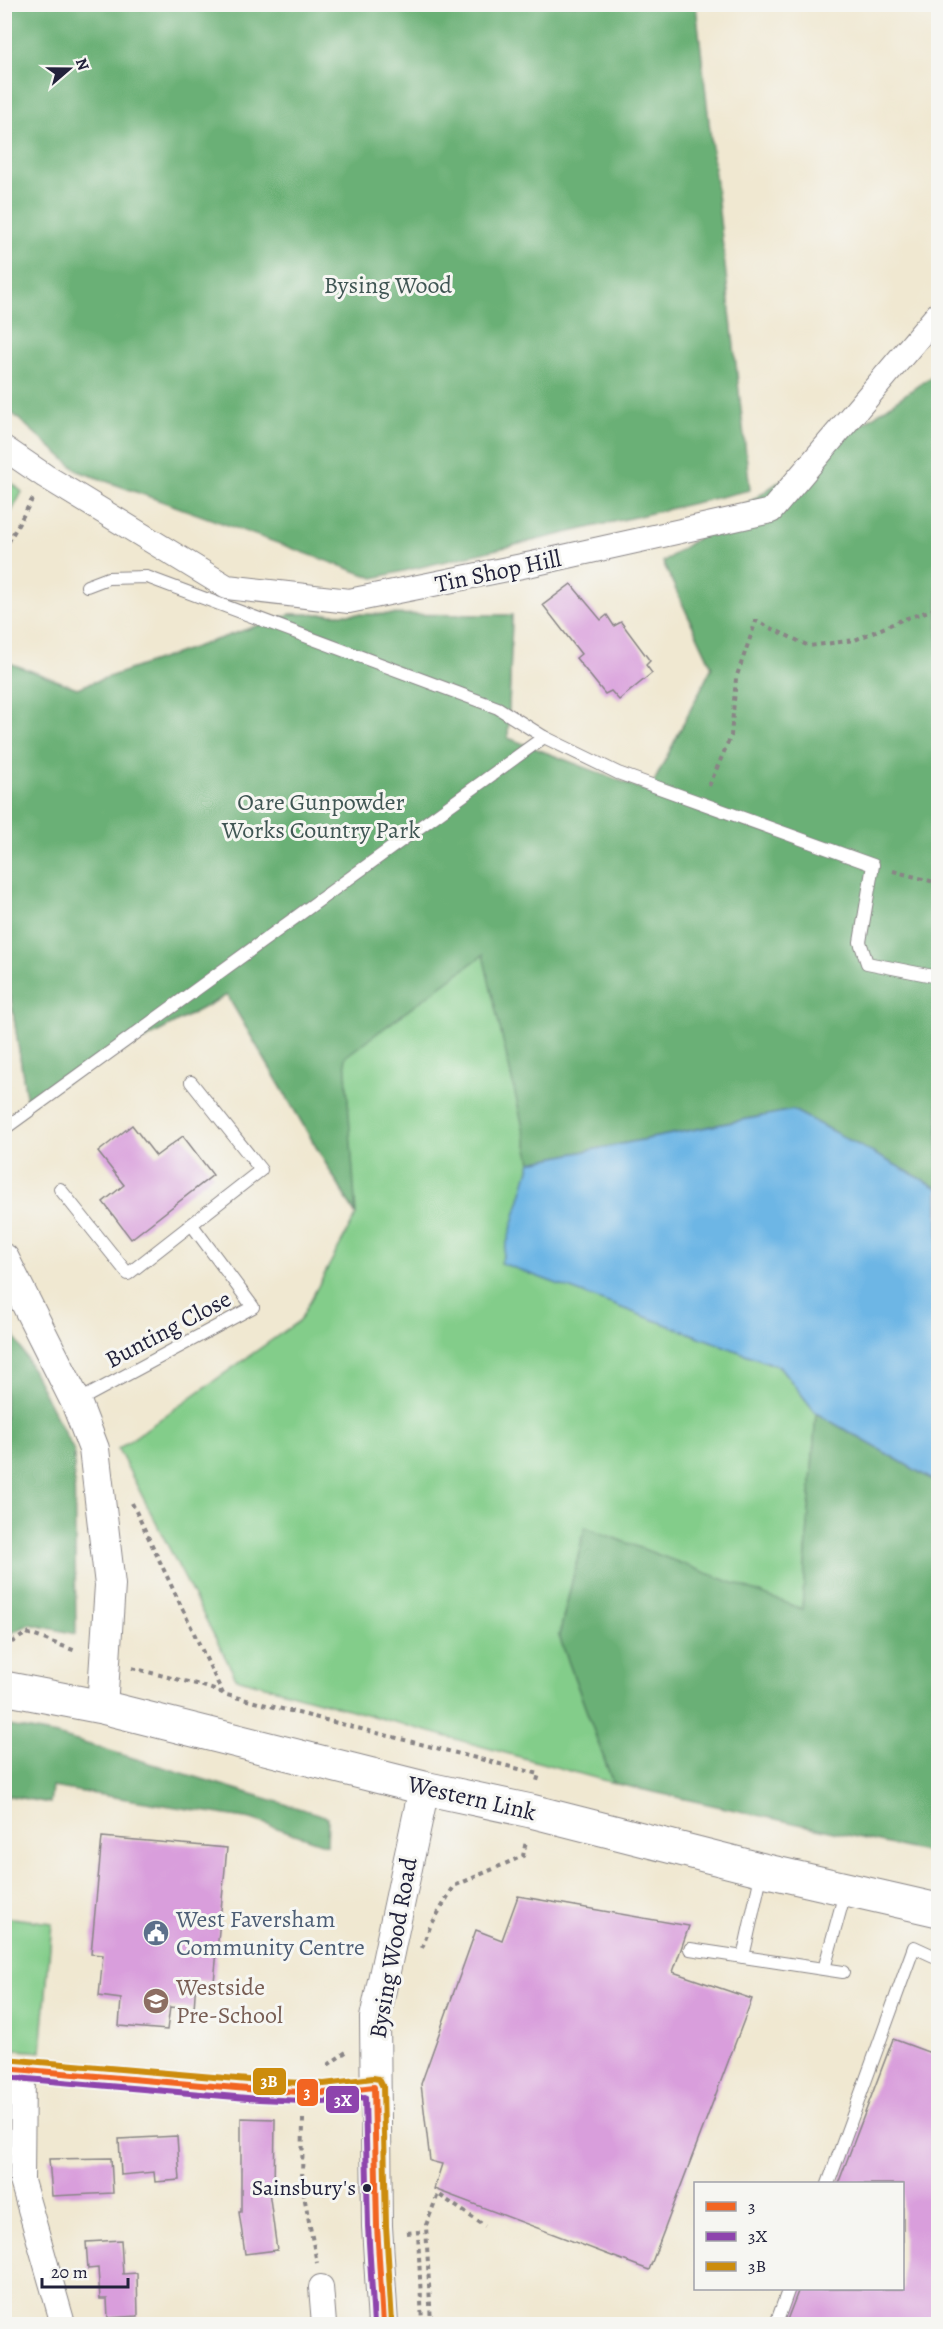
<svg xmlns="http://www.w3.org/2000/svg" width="943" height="2329" viewBox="0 0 943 2329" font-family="Alegreya,serif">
<rect width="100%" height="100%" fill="#f6f6f2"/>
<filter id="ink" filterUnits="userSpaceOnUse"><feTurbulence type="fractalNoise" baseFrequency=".0167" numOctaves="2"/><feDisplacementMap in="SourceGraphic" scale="12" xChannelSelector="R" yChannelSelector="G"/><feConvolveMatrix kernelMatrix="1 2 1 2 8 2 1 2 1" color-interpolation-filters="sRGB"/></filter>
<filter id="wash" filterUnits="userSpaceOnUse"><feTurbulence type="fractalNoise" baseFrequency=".008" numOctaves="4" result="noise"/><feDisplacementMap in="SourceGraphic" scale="24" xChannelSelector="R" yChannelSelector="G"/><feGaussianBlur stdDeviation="1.35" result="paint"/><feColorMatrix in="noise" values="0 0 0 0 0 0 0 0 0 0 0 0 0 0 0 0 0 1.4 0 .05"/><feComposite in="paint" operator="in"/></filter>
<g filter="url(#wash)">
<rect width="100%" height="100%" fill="#f0e8d1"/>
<g fill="#83cd8a" stroke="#527862" stroke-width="1.5">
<path d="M938,372V1188L793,1110L501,1262L780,1367L816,1413L802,1610L585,1528L559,1636L613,1783L236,1678L118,1449L300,1320L356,1215L227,995L27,1102L5,960L4,661L77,688L291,614L512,615L508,738L649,792L712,667L663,562Z"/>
<path d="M5,477L22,492L5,524Z"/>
<path d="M4,1917L52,1923L41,2052L5,2049Z"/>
</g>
<g fill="#6ab076" stroke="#466958" stroke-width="1.5">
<path d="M5,4L696,5L750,490L374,578L78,471L5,407Z"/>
<path d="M938,372V1188L793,1110L531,1162L483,955L345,1057L356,1215L227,995L27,1102L5,960L4,661L77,688L291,614L512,615L508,738L649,792L712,667L663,562Z"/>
<path d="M5,1317L74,1451L76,1634L30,1624L5,1636Z"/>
<path d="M816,1413L938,1483V1855L613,1783L559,1636L585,1527L802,1609Z"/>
<path d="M4,1725L57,1735L328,1817L327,1845L251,1819L52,1787L50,1803L5,1795Z"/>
</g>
<path fill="#6db6e5" stroke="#486c90" stroke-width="1.5" d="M793,1110L938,1188V1483L816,1413L780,1367L501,1263L531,1162Z"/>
<g id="blocks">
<g fill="#d99edc">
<path d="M571,584L601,620L607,615L614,626L621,622L650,661L646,665L652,673L619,700L611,691L605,694L576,658L581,654L543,605Z"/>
<path d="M132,1125L156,1156L183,1136L213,1175L131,1239L103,1202L124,1185L98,1152Z"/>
<path d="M102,1837L227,1848L214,1982L196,1980L194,2009L170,2007L167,2030L119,2026L121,1999L99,1996L103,1955L91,1954Z"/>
<path d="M518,1896L689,1926L673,1972L752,1999L649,2270L434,2189L442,2164L430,2161L421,2084L476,1930L502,1940Z"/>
<path d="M893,2039L939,2056V2325H785L799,2289H903V2184H838Z"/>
<path d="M241,2118L275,2119L274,2191H269L277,2250L245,2254L239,2212H241Z"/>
<path d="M177,2136L180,2180L155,2182L154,2172L121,2175L119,2139Z"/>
<path d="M111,2158L113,2193L52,2196L49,2159Z"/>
<path d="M121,2240L123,2274L137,2273L138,2316L108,2318L107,2299H100L98,2268L88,2269L86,2242Z"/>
</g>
</g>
</g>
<g filter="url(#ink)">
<use href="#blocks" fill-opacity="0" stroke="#898586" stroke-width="1.5"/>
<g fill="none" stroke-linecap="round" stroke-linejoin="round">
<defs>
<g id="service">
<path d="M87,586L108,578L147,577L498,708L544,737"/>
<path d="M4,1129L544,737L618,773L873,865L860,942L867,963L938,977"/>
<path d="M60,1189L128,1274L261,1170L191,1082"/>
<path d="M76,1402L253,1307L192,1225"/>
<path d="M690,1949L843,1972"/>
<path d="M743,1957L762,1871"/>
<path d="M824,1969L846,1889"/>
<path d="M828,2184L914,1947L938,1958"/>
<path d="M776,2324L789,2288"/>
</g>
<g id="minor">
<path d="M4,448L45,476L227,587L349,601L532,564L771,511L938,314"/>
<path d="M4,2068L259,2090L324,2093L374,2087"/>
<path d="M23,2069L22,2181L63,2324"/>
<path d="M321,2287L324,2324"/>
</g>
<g id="tertiary">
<path d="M4,1259L76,1402L94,1449L110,1585L102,1707"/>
<path d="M383,2324L377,2226L375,2018L424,1788"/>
</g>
<path id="secondary" d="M4,1688L102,1707L424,1788L531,1811L763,1870L938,1910"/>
</defs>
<use href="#service" stroke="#898586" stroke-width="14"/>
<use href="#minor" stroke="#898586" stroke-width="26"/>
<use href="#tertiary" stroke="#898586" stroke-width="32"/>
<use href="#secondary" stroke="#898586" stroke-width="35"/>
<g stroke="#898586" stroke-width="4" stroke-dasharray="4.5 4.5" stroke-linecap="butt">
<path d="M4,550L33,498"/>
<path d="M709,786L731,736L736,678L756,621L809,646L855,640L904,619L938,608"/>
<path d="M893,871L938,883"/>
<path d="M132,1503L223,1694L539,1774L537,1781"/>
<path d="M4,1647L27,1633L76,1651"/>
<path d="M132,1668L200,1685L223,1693"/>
<path d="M422,1948L430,1927L454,1886L523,1856L526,1841"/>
<path d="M328,2065L346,2052"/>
<path d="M303,2119L302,2185L317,2263"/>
<path d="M407,2233L418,2232L422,2324"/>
<path d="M431,2324L426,2225L438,2194L485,2226"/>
</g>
<use href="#service" stroke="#fff" stroke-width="12"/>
<use href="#minor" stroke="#fff" stroke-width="24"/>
<use href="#tertiary" stroke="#fff" stroke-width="30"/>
<use href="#secondary" stroke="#fff" stroke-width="33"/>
<defs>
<path id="bus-1" d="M4,2068L259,2090L324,2093L374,2087L377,2226L383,2324"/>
<path id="bus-2" d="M4,2077L259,2099L324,2102L365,2097L368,2226L374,2324"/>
<path id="bus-3" d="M5,2059L260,2081L324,2084L373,2078L379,2079L383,2087L386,2226L392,2323"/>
</defs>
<use href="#bus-1" stroke="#f6f6f2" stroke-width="10"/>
<use href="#bus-2" stroke="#f6f6f2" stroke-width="10"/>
<use href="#bus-3" stroke="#f6f6f2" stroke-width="10"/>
<use href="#bus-1" stroke="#f26522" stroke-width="6"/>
<use href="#bus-2" stroke="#8e44ad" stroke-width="6"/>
<use href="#bus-3" stroke="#cc8c0c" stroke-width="6"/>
</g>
</g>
<defs>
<symbol id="civic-disc" viewBox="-11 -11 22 22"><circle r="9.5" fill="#5c6f8a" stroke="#f6f6f2"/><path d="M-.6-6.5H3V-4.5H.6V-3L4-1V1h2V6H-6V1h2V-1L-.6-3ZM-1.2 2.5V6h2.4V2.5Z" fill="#fff"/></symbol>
<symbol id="school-disc" viewBox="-11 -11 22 22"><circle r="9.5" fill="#8d6e63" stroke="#f6f6f2"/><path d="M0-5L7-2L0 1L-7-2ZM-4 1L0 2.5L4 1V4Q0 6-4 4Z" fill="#fff"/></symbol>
</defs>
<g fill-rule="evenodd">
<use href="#civic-disc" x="141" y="1918" width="30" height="30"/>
<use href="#school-disc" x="141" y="1986" width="30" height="30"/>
</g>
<circle fill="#22223b" stroke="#f6f6f2" stroke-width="2" cx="367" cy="2188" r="5"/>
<g text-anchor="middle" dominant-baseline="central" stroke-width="6" stroke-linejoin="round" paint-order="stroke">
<g font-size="22" fill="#22223b" stroke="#f6f6f2" text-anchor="end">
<text x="356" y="2188">Sainsbury's</text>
</g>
<g font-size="24" fill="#3f5553" stroke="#f6f6f2">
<text x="388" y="285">Bysing Wood</text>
<text x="321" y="802">Oare Gunpowder<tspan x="321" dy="28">Works Country Park</tspan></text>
</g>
<g font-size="24" fill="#22223b" stroke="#f6f6f2">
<text transform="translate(498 571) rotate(-12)">Tin Shop Hill</text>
<text transform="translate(168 1329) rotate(-28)">Bunting Close</text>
<text transform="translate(472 1798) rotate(13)">Western Link</text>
<text transform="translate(393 1948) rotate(-80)">Bysing Wood Road</text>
</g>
<g font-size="24" fill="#4e5e75" stroke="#f6f6f2" text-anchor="start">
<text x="176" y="1919">West Faversham<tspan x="176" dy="28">Community Centre</tspan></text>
</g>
<g font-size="24" fill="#785e54" stroke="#f6f6f2" text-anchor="start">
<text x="176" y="1987">Westside<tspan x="176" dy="28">Pre-School</tspan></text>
</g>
</g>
<g stroke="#f6f6f2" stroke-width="2">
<rect x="252" y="2067" width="35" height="29" rx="6" fill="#cc8c0c"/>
<rect x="296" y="2078" width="23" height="29" rx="6" fill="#f26522"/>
<rect x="325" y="2085" width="35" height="29" rx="6" fill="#8e44ad"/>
</g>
<g font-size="16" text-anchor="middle" font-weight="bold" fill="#fff">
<text x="269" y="2087">3B</text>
<text x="307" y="2098">3</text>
<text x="343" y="2106">3X</text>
</g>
<rect width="943" height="2329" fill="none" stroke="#f6f6f2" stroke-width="24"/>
<rect x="694" y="2182" width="210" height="108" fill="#f6f6f2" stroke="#a1a1a9" stroke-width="1.5"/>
<rect x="706" y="2202" width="30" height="9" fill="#f26522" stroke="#a1a1a9" stroke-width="1.5"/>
<text x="748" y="2212" font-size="18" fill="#22223b">3</text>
<rect x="706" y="2232" width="30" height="9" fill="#8e44ad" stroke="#a1a1a9" stroke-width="1.5"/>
<text x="748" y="2242" font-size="18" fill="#22223b">3X</text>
<rect x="706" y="2262" width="30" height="9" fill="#cc8c0c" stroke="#a1a1a9" stroke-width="1.5"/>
<text x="748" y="2272" font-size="18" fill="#22223b">3B</text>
<g transform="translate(69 69) rotate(70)" stroke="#f6f6f2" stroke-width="4.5" paint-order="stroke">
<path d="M0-4.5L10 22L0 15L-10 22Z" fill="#22223b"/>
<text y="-9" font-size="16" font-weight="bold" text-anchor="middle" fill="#22223b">N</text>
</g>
<path d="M42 2278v9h86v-9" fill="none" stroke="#22223b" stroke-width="3"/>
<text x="51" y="2278" font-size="18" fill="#22223b" stroke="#f6f6f2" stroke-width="4.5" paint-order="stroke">20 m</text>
</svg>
